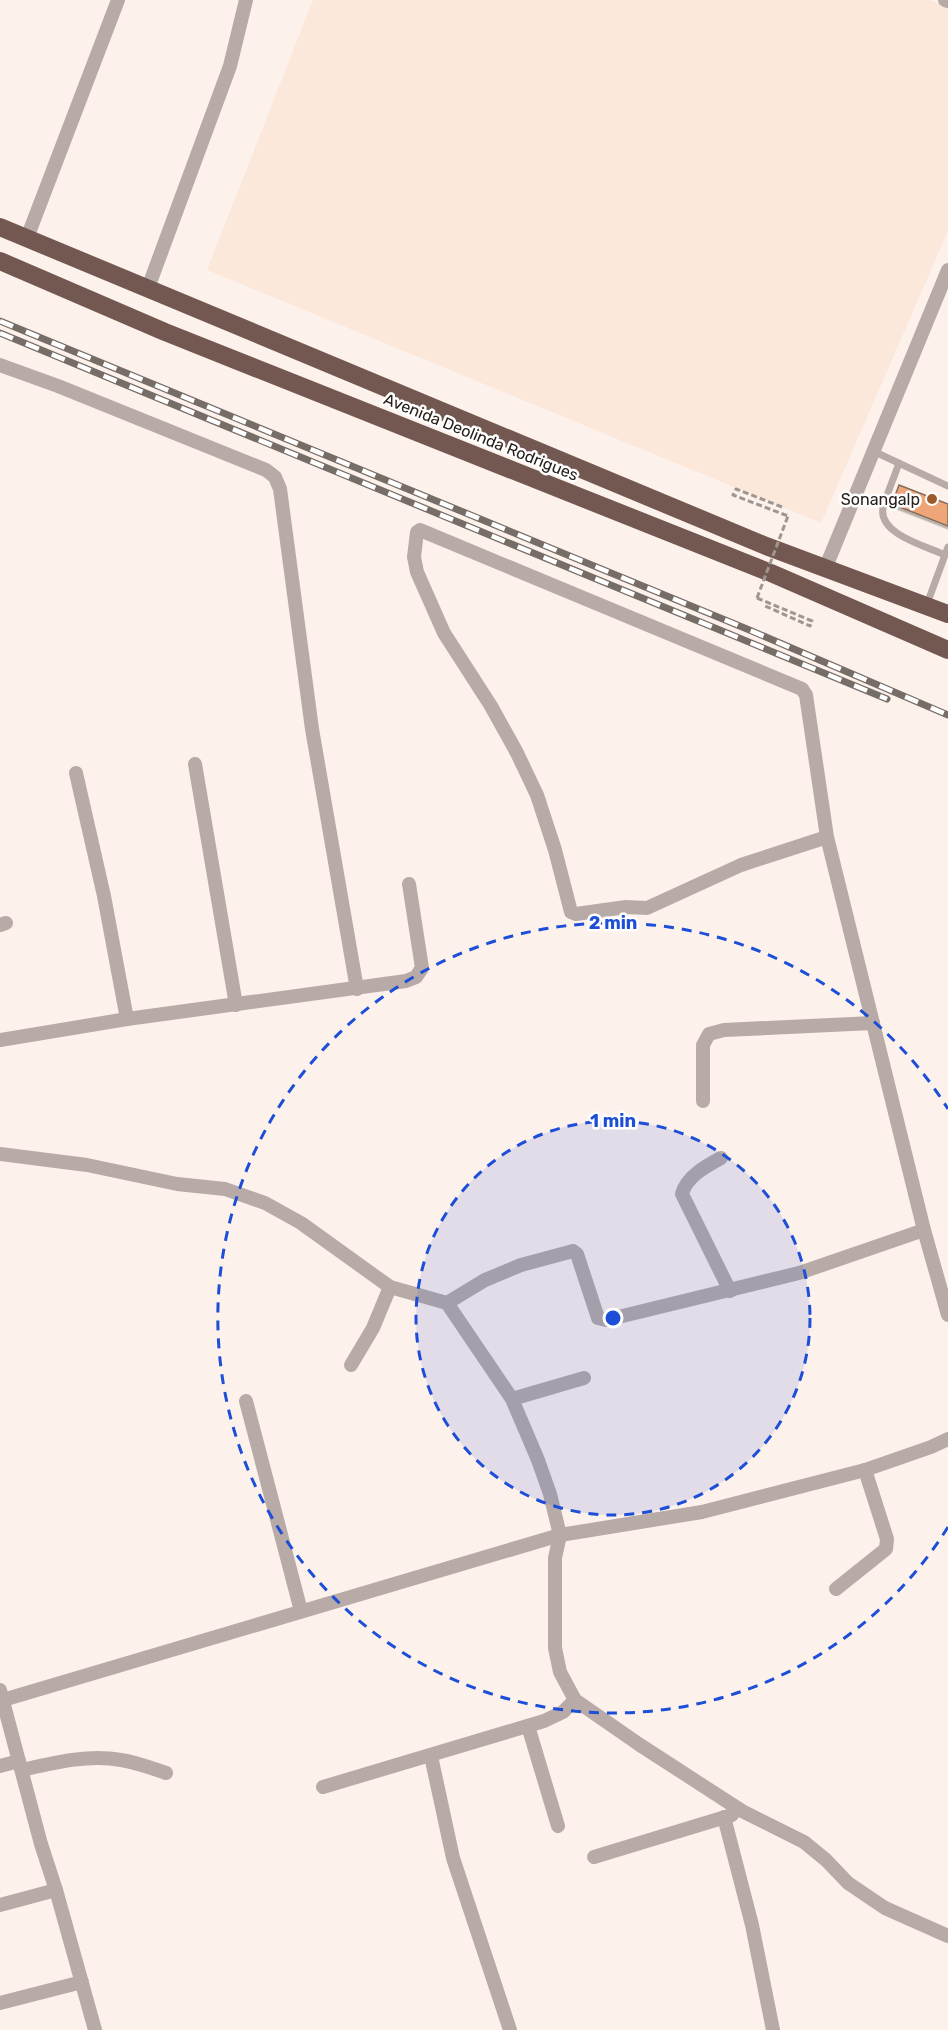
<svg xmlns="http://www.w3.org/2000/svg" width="948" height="2030" viewBox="0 0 948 2030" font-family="Rubik,sans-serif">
<defs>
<filter id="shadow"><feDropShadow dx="4.5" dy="4.5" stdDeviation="0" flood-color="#0004"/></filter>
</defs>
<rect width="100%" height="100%" fill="#fcf1eb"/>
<path fill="#fce7db" d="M313,0H930L948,7V231L821,523L207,270Z"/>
<path fill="#eea678" stroke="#836c5d" stroke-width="1.5" filter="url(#shadow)" d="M899,485L948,504V526L892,504Z"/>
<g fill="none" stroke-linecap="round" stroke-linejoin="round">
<g stroke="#a09690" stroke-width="3" stroke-dasharray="6 3" stroke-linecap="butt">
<path d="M782,507L736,489L733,495L788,516"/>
<path d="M757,598L812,621L810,626L763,605"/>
</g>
<g stroke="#b8aba7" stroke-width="7">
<path d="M873,451L948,486"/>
<path d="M899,463C894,478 887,493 883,508C878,534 926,546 945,555"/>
<path d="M927,604L948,547"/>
</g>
<g stroke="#b8aba7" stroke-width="14">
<path d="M945,0L948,1"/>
<path d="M27,238L118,0"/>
<path d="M148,288L230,66L246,0"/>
<path d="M0,365L58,386L266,470L275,477L280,489L312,729L357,989"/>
<path d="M825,569L948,270"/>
<path d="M195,764L236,1005"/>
<path d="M76,773L104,896L127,1019"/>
<path d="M827,837L741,865L647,908L626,907L576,914L571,912L555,850L537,795L517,753L491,706L444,633L417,572L414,557L417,532L420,530L802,689L806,695L827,837L924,1230L948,1315"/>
<path d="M0,925L6,923"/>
<path d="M0,1040L127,1019L406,981L416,977L422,968L409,884"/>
<path d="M703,1101V1045L709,1034L724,1030L873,1023"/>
<path d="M0,1154L87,1165L177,1184L225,1189L265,1203L301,1223L390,1287L447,1303L485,1280L521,1265L573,1251L577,1254L598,1318L606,1320L799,1273L924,1230"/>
<path d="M721,1158C706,1166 686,1177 682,1194L730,1291"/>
<path d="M447,1303L512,1399L538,1460L550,1494L560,1535L555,1558V1648L560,1672L575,1700L640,1745L742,1811L804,1842L826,1860L848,1883L885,1908L948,1936"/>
<path d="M351,1365L373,1328L390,1287"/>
<path d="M512,1399L584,1378"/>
<path d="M246,1401L301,1611"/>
<path d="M836,1589L886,1549L887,1539L865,1470"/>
<path d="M0,1690L41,1844L56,1890L95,2030"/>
<path d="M3,1700L560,1535L702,1512L865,1470L931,1447L948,1439"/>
<path d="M528,1726L558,1826"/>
<path d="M431,1756L453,1858L510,2030"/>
<path d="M0,1766L19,1761"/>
<path d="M22,1770C53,1763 88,1754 121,1760C136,1762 151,1768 166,1773"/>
<path d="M323,1787L544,1721L563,1712L575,1700"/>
<path d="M724,1817L752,1925L773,2030"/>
<path d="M594,1857L732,1815"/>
<path d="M0,1905L56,1890"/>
<path d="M0,2003L82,1982"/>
</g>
<g stroke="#735851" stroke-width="18">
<path d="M0,227L766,546L948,614"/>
<path d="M0,261L165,332L771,573L948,650"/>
</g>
<defs>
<g id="rail">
<path d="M0,321L747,629L948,715"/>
<path d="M0,333L887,699"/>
</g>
</defs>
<use href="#rail" stroke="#776d67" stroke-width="7"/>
<use href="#rail" stroke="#fff" stroke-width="4.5" stroke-dasharray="14" stroke-linecap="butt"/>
<path stroke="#a09690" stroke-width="3" stroke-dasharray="6 3" stroke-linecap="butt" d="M757,598L788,516"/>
</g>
<circle cx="613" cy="1318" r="197" fill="#1d4ed8" fill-opacity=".12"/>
<g fill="none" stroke="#1d4ed8" stroke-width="3" stroke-dasharray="10 8">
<circle cx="613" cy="1318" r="197"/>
<path d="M948 1527A395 395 0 1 1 948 1109"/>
</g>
<circle fill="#9c5a28" stroke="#fff" stroke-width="2" cx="932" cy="499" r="6"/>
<g text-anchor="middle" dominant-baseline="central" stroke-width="5" stroke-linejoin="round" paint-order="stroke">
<g font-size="16" fill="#29201a" stroke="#fff">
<text transform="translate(481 437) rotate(22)">Avenida Deolinda Rodrigues</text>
</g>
<g font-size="16" fill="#29201a" stroke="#fff" text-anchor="end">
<text x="920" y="499">Sonangalp</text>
</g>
</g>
<circle cx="613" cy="1318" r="9" fill="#1d4ed8" stroke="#fff" stroke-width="3"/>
<g font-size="18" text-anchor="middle" font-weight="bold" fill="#1d4ed8" stroke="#fff" stroke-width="5" stroke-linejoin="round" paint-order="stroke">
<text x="613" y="929">2 min</text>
<text x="613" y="1127">1 min</text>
</g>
</svg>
